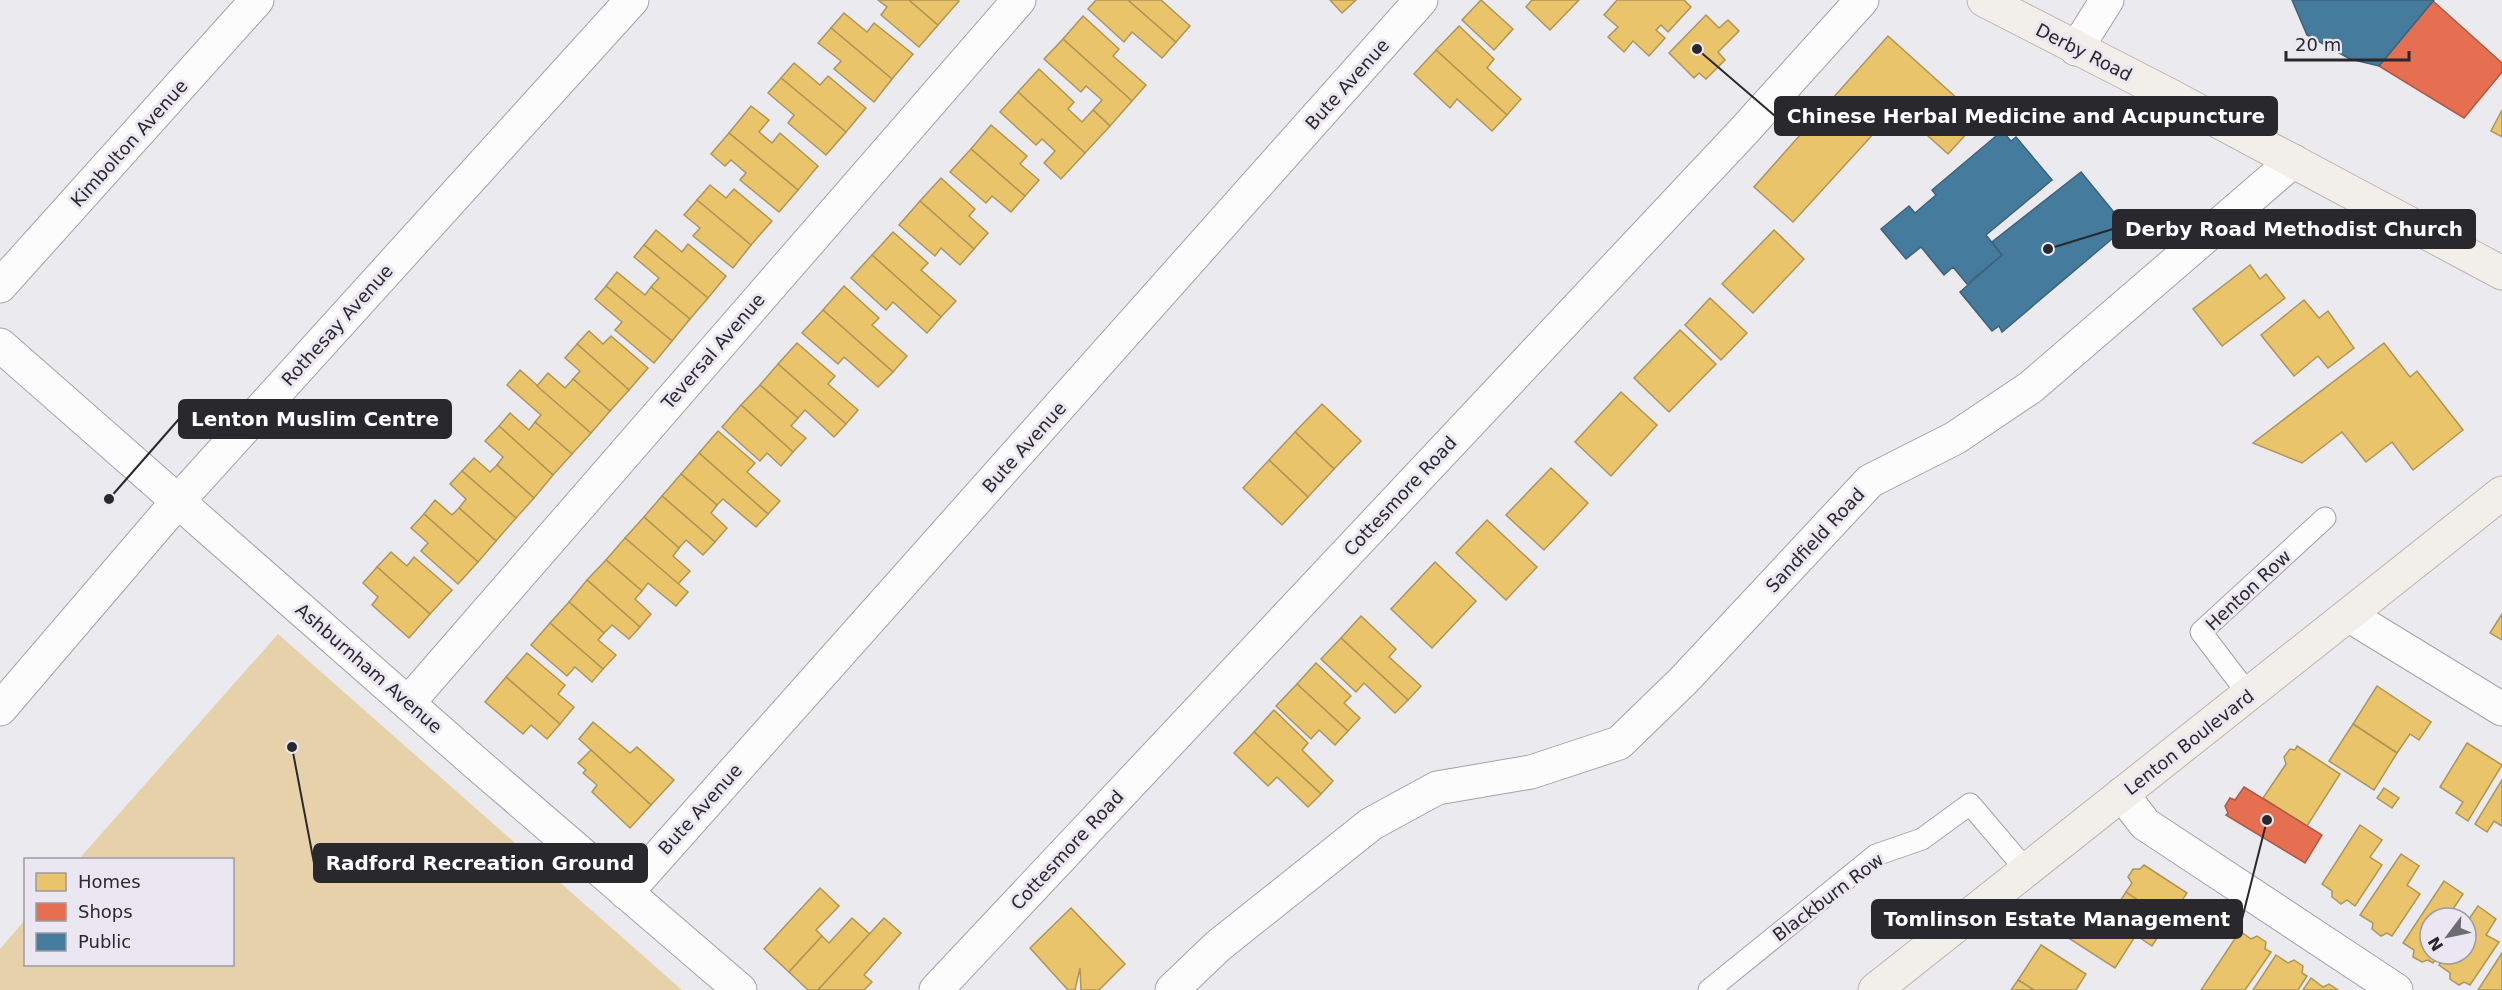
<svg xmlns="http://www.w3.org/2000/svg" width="2502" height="990" viewBox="0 0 2502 990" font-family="'DejaVu Sans',sans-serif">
<rect width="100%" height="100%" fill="#ebeaef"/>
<path fill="#e6d1ab" d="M278,634L682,990H0V949L25,920L26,964H232V860L79,859Z"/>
<g fill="#e9c46a" stroke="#af9557" stroke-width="1.5">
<path d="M878,0H909L938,25L919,47L881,15L887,7Z"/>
<path d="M909,0H958L959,1L938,25Z"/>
<path d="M1096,0H1128L1176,42L1162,58L1132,32L1124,42L1088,9Z"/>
<path d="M1128,0H1161L1190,26L1176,42Z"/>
<path d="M1330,0H1356L1342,13Z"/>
<path d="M1481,0L1513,29L1494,50L1462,20Z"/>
<path d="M1532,0H1579L1550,30L1526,7Z"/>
<path d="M1617,0H1684L1691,7L1668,32L1661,25L1656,30L1665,38L1649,56L1633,41L1624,52L1608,37L1618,27L1604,15Z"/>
<path d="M844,13L867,32L874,23L913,54L892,79L831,28Z"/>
<path d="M1706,15L1719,28L1728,20L1739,31L1718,52L1725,60L1706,79L1699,73L1694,78L1669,53Z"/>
<path d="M1083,16L1119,49L1113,56L1146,85L1132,101L1063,39Z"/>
<path d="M1459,26L1494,59L1487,68L1521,99L1507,115L1436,50Z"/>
<path d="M831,28L892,79L874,102L834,69L841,61L818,43Z"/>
<path d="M1888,36L1980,119L1948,154L1897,108L1793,222L1754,187Z"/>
<path d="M1063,39L1132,101L1110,126L1093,110L1102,100L1086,86L1081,92L1044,59Z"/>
<path d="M1436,50L1507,115L1492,131L1457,99L1450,108L1414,74Z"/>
<path d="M794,63L820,85L828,76L866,108L846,132L781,78Z"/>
<path d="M1039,69L1074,102L1068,109L1082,122L1093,110L1110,126L1085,153L1018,92Z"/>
<path d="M781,78L846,132L826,155L788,123L794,115L768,93Z"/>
<path d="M1018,92L1085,153L1061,179L1044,163L1055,151L1042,139L1036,145L1000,112Z"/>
<path d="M751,106L769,120L759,132L772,143L780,133L818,166L798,190L729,133Z"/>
<path d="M2502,110V137L2491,131Z"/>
<path d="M991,125L1027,156L1020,164L1039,180L1025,196L971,149Z"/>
<path d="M729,133L798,190L779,212L740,180L746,173L731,160L725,166L711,154Z"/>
<path d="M971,149L1025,196L1011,212L992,196L986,203L950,172Z"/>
<path d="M941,178L975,209L969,216L988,233L974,249L920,201Z"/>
<path d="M710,185L726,198L734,189L772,221L751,245L697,200Z"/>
<path d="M697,200L751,245L733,268L693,236L700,228L684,215Z"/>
<path d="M920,201L974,249L960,265L941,248L935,256L899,225Z"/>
<path d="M656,230L682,252L688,244L726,276L708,298L644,245Z"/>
<path d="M1774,230L1804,259L1753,313L1722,284Z"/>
<path d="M893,232L928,263L921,270L956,301L941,317L872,255Z"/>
<path d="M644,245L708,298L690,319L651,287L659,278L634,257Z"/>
<path d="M872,255L941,317L927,333L893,302L886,310L851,278Z"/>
<path d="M2250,265L2260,279L2266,274L2285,298L2222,346L2193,309Z"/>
<path d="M617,272L645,295L651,287L690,319L672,341L606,286Z"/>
<path d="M606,286L672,341L654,363L615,330L622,322L595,299Z"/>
<path d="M844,286L879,318L872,325L907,356L893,372L823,310Z"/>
<path d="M1710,298L1747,333L1721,360L1685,325Z"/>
<path d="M2304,300L2319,318L2328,311L2354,348L2328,368L2318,356L2294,376L2261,335Z"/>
<path d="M823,310L893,372L878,387L844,357L838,364L802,333Z"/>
<path d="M1680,330L1716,364L1669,412L1634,378Z"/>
<path d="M589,331L603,344L611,336L648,368L629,390L577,344Z"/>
<path d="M797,343L835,376L828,384L858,410L846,424L778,364Z"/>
<path d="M2384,343L2410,377L2417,371L2463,430L2413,470L2392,442L2366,462L2342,432L2302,463L2253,443Z"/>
<path d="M577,344L629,390L610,411L573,379L580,371L565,358Z"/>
<path d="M778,364L846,424L834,437L805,410L798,418L760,385Z"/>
<path d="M520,370L591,433L572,454L535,422L541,415L507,385Z"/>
<path d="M548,373L565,388L573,379L610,411L591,433L537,386Z"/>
<path d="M760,385L798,418L791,426L806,438L793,452L741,405Z"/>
<path d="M1621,392L1657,425L1611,476L1575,442Z"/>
<path d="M1322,404L1361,441L1334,469L1295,432Z"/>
<path d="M741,405L793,452L781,466L767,453L760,461L722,427Z"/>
<path d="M510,413L529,430L535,422L572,454L553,475L499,426Z"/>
<path d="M499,426L553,475L534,498L497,465L503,457L485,441Z"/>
<path d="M718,431L755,463L747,472L780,501L768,514L699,453Z"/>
<path d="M1295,432L1334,469L1308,497L1269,460Z"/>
<path d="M699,453L768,514L756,527L723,499L717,505L681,474Z"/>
<path d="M474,458L490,472L497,465L534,498L516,518L462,471Z"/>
<path d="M1269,460L1308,497L1282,525L1243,488Z"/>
<path d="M1551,468L1588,503L1544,550L1506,515Z"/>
<path d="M462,471L516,518L496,541L459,508L466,499L450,484Z"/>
<path d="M681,474L717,505L711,513L727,528L715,542L662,496Z"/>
<path d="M662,496L715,542L703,555L686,540L679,548L644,517Z"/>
<path d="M435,500L452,515L459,508L496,541L478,562L424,514Z"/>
<path d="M424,514L478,562L458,584L421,551L428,543L411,528Z"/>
<path d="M644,517L679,548L673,556L690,571L678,584L625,538Z"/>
<path d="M1487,520L1537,567L1506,600L1456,553Z"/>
<path d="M625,538L688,592L676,606L648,583L642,591L606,560Z"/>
<path d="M391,552L407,566L414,557L452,590L430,614L377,567Z"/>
<path d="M606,560L642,591L635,599L651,614L640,627L587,580Z"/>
<path d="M1435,562L1476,601L1432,648L1391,609Z"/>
<path d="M377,567L430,614L409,638L372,605L378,597L363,583Z"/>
<path d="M587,580L640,627L629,639L612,625L604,633L569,602Z"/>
<path d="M569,602L604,633L598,640L616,655L603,669L550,623Z"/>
<path d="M2502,614V640L2490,633Z"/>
<path d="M1361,616L1396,649L1389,657L1421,686L1408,700L1341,638Z"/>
<path d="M550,623L603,669L592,682L575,667L567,676L531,645Z"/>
<path d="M1341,638L1408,700L1395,713L1364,683L1356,692L1321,659Z"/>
<path d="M527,653L565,685L558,694L574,707L560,724L506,677Z"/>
<path d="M1316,663L1351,696L1344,703L1360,718L1348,731L1297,684Z"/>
<path d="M506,677L560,724L547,739L531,725L523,734L485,702Z"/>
<path d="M1297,684L1348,731L1335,745L1319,730L1311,739L1276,706Z"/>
<path d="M2377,686L2431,722L2419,740L2410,734L2397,753L2353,724Z"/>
<path d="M1274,710L1308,743L1302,750L1333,781L1321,794L1254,732Z"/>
<path d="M593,722L630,753L637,747L674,780L651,805L579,739Z"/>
<path d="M2353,724L2397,753L2374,790L2329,761Z"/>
<path d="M1254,732L1321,794L1308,807L1277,777L1268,786L1234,753Z"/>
<path d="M2467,743L2502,765L2468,821L2456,813L2463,802L2440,787Z"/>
<path d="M2297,746L2340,774L2307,826L2263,798L2286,764L2284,757L2290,749L2295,750Z"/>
<path d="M591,750L651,805L630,828L592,792L597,785L583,773L586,770L578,763Z"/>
<path d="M2502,780V826L2494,821L2487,832L2475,824Z"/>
<path d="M2384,788L2399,798L2392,808L2377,798Z"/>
<path d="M2360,825L2382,840L2370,857L2382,865L2355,906L2347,900L2341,904L2332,897V891L2322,884Z"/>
<path d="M2401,854L2419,866L2407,885L2420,894L2392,936L2387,933L2381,936L2372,929L2373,923L2360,915Z"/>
<path d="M2144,865L2187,893L2168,921L2126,892L2132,883L2128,877L2133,869H2140Z"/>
<path d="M2444,881L2463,894L2451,912L2460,918H2430V954H2439L2433,963L2428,960L2422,962L2413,957L2414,950L2403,943Z"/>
<path d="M820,888L839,906L816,930L822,936L789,972L764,949Z"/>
<path d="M2126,892L2168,921L2152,946L2109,917Z"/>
<path d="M2089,904L2136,935L2115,968L2067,937Z"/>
<path d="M2478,906L2496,919L2486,935L2499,942L2470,985L2464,982L2459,985L2450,979V973L2439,965L2446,954H2466V923Z"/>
<path d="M1071,908L1125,964L1099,990H1081L1080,968L1075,990H1068L1030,948Z"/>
<path d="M852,918L870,934L818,990H808L789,972L822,936L829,943Z"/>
<path d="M884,918L901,933L864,975L872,982L864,990H818Z"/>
<path d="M2240,931L2251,939L2257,936L2266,942L2265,949L2271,952L2245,990H2201Z"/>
<path d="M2041,945L2086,974L2076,990H2034L2018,980Z"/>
<path d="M2502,953V990H2478Z"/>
<path d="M2276,955L2288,963L2294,960L2303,966L2302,973L2307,976L2298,990H2253Z"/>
<path d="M2311,978L2323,987L2329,984L2338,990H2303Z"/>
<path d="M2018,980L2034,990H2011Z"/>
</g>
<g fill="#e76f51" stroke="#ae5a46" stroke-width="1.5">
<path d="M2433,1L2502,63V72L2464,118L2379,66Z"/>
<path d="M2244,787L2322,835L2305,863L2226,815L2228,813L2225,806L2230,798L2235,800Z"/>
</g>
<g fill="#457b9d" stroke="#3d627b" stroke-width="1.5">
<path d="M2292,0H2434L2379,66L2350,59L2307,35Z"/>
<path d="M2002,131L2011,141L2016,137L2052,180L1986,235L2002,255L1967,284L1953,267L1944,275L1921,247L1906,259L1881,229L1909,206L1915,213L1936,195L1932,190Z"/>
<path d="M2081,172L2126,227L2002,332L1999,326L1992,331L1960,292L2002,255L1992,242Z"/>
</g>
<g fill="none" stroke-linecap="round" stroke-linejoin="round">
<defs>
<g id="service">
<path d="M2249,695L2201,632L2325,518"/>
<path d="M1709,990L1876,855L1922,839L1970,804L2027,871"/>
</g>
<g id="minor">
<path d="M2076,49L2107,0"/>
<path d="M0,286L257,0"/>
<path d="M0,345L477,764L740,990"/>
<path d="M2350,616L2502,709"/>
<path d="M408,703L1019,0"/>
<path d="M0,709L178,501L632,0"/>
<path d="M2122,794L2145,824L2396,990"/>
<path d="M626,893L1421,0"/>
<path d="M936,990L1741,134L1862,0"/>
<path d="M1172,990L1218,946L1371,824L1437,788L1531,772L1619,743L1684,680L1870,481L1955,438L2031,387L2293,161"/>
</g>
<g id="primary">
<path d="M1984,0L2169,95L2502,273"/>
<path d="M1875,990L2502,493"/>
</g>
</defs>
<use href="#service" stroke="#a4a2a7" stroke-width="23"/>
<use href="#minor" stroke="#a4a2a7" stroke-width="35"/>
<use href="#primary" stroke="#bbb5ae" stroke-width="35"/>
<use href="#service" stroke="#fcfcfd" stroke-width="21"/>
<use href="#minor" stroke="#fcfcfd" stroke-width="33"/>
<use href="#primary" stroke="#f2eeea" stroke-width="33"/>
</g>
<g text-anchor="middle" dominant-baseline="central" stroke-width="6" stroke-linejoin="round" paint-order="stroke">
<g font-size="18" fill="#29282c" stroke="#eae7f2">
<text transform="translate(2084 52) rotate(27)">Derby Road</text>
<text transform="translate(1347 84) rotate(-48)">Bute Avenue</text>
<text transform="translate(129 143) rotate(-48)">Kimbolton Avenue</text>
<text transform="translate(337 325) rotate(-48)">Rothesay Avenue</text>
<text transform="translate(713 351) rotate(-49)">Teversal Avenue</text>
<text transform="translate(1024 447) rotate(-48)">Bute Avenue</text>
<text transform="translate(1400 496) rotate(-47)">Cottesmore Road</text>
<text transform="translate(1815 540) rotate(-47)">Sandfield Road</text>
<text transform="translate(2248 590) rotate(-43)">Henton Row</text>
<text transform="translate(369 668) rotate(41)">Ashburnham Avenue</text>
<text transform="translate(2189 742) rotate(-38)">Lenton Boulevard</text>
<text transform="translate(700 809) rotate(-48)">Bute Avenue</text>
<text transform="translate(1067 850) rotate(-47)">Cottesmore Road</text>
<text transform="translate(1828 897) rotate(-37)">Blackburn Row</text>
</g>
</g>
<path fill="none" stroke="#29282c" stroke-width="2" d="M1697 49L1775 116M2048 249L2113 229M109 499L179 419M292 747L314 863M2267 820L2242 919"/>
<g fill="#29282c" stroke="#eae7f2" stroke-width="2">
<circle cx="1697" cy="49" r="6"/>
<circle cx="2048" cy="249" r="6"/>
<circle cx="109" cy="499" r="6"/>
<circle cx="292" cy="747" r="6"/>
<circle cx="2267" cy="820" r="6"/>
</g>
<g fill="#29282c" stroke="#29282c" stroke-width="2">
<rect x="1775" y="97" width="502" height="38" rx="6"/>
<rect x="2113" y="210" width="362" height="38" rx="6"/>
<rect x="179" y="400" width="272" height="38" rx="6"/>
<rect x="314" y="844" width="333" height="38" rx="6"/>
<rect x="1872" y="900" width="370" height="38" rx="6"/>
</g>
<g font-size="20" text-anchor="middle" font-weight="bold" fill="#fff">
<text x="2026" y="123">Chinese Herbal Medicine and Acupuncture</text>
<text x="2294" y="236">Derby Road Methodist Church</text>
<text x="315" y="426">Lenton Muslim Centre</text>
<text x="480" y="870">Radford Recreation Ground</text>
<text x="2057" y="926">Tomlinson Estate Management</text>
</g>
<rect x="24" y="858" width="210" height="108" fill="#eae7f2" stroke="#9d9ba3" stroke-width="1.5"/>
<rect x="36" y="873" width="30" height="18" fill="#e9c46a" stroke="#9d9ba3" stroke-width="1.5"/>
<text x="78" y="888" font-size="18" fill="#29282c">Homes</text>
<rect x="36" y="903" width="30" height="18" fill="#e76f51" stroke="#9d9ba3" stroke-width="1.5"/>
<text x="78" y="918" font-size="18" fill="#29282c">Shops</text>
<rect x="36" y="933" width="30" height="18" fill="#457b9d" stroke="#9d9ba3" stroke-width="1.5"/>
<text x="78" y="948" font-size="18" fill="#29282c">Public</text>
<g transform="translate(2448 936) rotate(238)"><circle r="28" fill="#eae7f2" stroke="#9d9ba3" stroke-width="1.5"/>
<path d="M0-4.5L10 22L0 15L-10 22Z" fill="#6d6c70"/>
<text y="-9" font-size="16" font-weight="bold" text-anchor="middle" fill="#29282c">N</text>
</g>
<path d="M2286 51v9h123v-9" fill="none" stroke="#29282c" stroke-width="3"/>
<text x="2295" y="51" font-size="18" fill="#29282c" stroke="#eae7f2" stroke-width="4.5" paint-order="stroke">20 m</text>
</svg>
